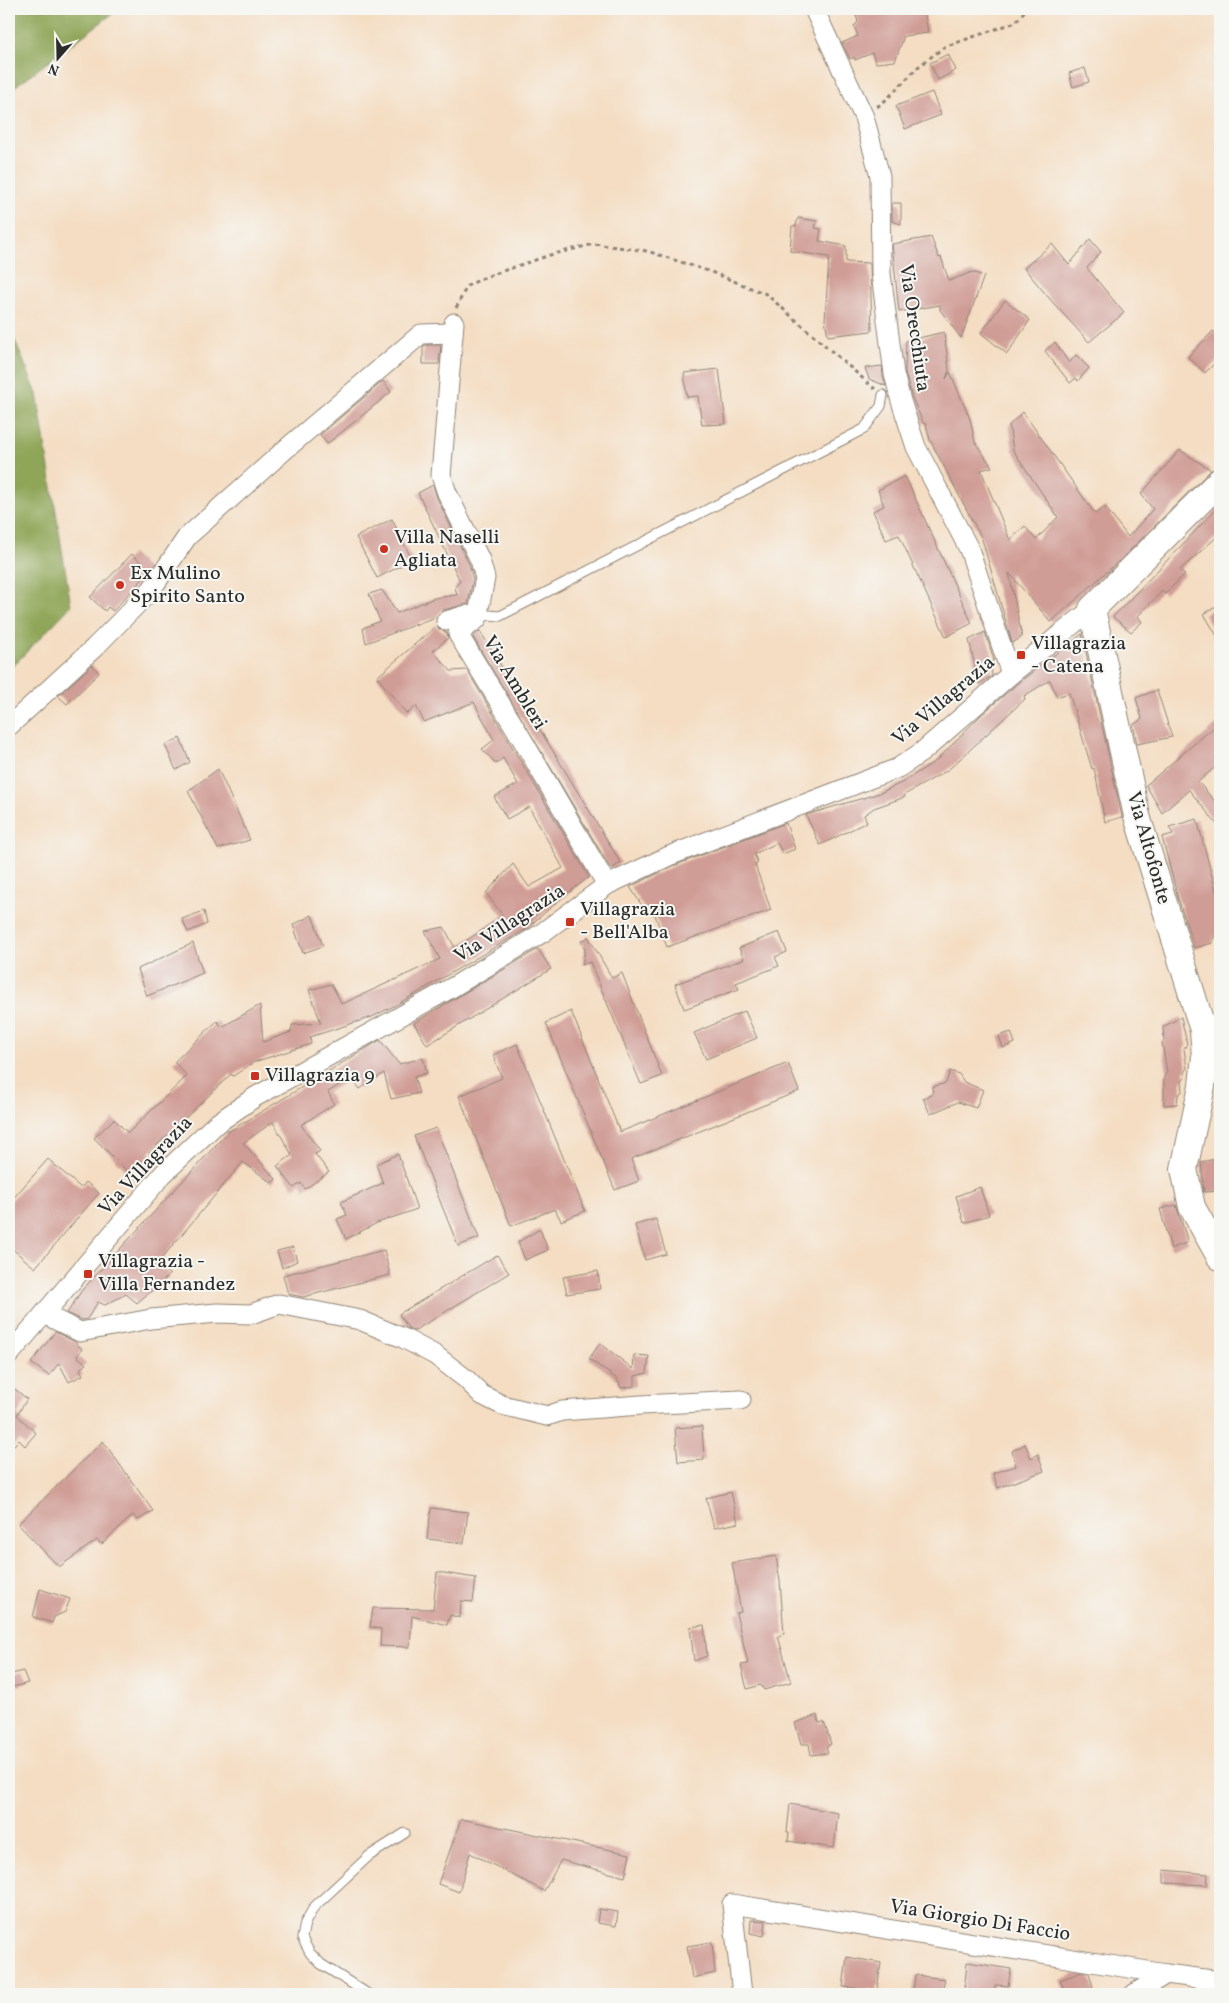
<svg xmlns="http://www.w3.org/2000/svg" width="1229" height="2003" viewBox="0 0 1229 2003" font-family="Vollkorn,serif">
<rect width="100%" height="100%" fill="#f6f6f2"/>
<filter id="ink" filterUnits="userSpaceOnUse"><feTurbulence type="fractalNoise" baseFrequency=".02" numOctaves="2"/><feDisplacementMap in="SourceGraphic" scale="10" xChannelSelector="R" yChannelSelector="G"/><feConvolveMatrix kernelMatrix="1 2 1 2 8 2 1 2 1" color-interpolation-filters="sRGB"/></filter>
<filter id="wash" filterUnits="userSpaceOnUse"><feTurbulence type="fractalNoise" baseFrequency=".0096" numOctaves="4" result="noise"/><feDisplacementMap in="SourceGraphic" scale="20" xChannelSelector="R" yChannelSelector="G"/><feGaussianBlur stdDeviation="1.12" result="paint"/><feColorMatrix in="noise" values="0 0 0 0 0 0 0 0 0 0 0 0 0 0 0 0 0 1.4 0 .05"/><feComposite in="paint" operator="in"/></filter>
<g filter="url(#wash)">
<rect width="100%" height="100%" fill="#f4ddc2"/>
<g fill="#8fa658" stroke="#5d6842">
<path d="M9,9H119L9,91Z"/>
<path d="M9,326L37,394L71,606L9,670Z"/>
</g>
<g id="blocks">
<g fill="#d09d96">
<path d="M854,9H924L928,33L904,36L895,61L876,63L872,53L855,60L854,57L850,59L842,43L858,36L854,26L858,22Z"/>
<path d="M948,54L956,70L938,80L930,63Z"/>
<path d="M1085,68L1089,82L1073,87L1069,73Z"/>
<path d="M932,92L941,115L905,129L896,106Z"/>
<path d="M892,203H901V224L892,221Z"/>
<path d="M798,218L817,221L815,228L821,229L819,241L846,246V262L870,263L872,331L828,336L825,320L829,257L790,251L792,226H796Z"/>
<path d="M931,237L939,258L941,257L949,281L972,272L984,276L961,338L940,310V305L899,312L892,244Z"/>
<path d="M1090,239L1101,252L1087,268L1124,313L1089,342L1054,304L1024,268L1052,244L1069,265Z"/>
<path d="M1005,300L1030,320L1007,354L981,333Z"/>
<path d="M1213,331L1220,337V358L1205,373L1188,357Z"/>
<path d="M944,332L949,370L946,379L950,372L970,419L975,442L992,467L981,470L1010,540L1025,526L1036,540L1058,517L1013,450L1009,425L1023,412L1095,514L1105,507L1128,537L1153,509L1141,494L1180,450L1211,470L1120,560L1051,622L1009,573L1022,637L1012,643L982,539L930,440L926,424L923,423L912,397L905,372L906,341Z"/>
<path d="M1055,342L1069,363L1076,355L1089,368L1078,381L1076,378L1070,383L1045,351Z"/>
<path d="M425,345H441L439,364H423V347Z"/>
<path d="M882,366L883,376L886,386L869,379L865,368Z"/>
<path d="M719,369L726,424L702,425L698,396L687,397L684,373Z"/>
<path d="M383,381L391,392L327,444L320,435Z"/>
<path d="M905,476L972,623L946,637L899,535L886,540L873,511L884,506L878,490Z"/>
<path d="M433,485L437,498L469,564L473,579L468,604L443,610L436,617L366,643L363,628L380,621L369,594L382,590L397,613L434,598L457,595L455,587L460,581L418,493Z"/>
<path d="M1220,505V534L1180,570L1185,574L1165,594L1162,591L1138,616L1142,622L1131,632L1113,617Z"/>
<path d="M392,519L412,560L377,578L356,537Z"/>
<path d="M132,554L150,571L113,611L108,607L105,611L90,597Z"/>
<path d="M1220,604V641L1204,614Z"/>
<path d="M436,626L439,629L447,633L448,638L433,651L451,671L467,670L589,877L557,902L526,929L398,1004L372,1017L310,1037L311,1044L254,1062L233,1076L231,1074L149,1153L156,1161L147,1169L139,1161L128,1172L94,1138L114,1119L128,1133L187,1076L174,1062L217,1021L222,1027L260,1005L263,1042L291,1032L292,1025L321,1023L309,990L331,984L342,1004L440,959L425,931L444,927L455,948L503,916L486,893L513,864L529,887L563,868L529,807L507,819L494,797L518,784L503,758L496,764L482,749L494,740L474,702L424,722L416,706L407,714L377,677Z"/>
<path d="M480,631L621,863L611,869L473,637Z"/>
<path d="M985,632L994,660L991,662L992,676L979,684L969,640Z"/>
<path d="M1082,634L1122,817L1105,822L1094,768L1092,769L1069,693L1057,697L1050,680L1024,696L1025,699L948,770L904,795L905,797L874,808L864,815L867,822L820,845L806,815L880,793L903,782L937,760L981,715L1018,683Z"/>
<path d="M92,665L99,673L67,704L58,696Z"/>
<path d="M1157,690L1172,737L1137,744L1133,725L1142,719L1136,698Z"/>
<path d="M1220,722V763L1198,782L1220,807V828L1189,790L1162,813L1146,785Z"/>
<path d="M180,738L190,762L176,770L165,745Z"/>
<path d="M218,769L250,840L218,849L188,791Z"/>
<path d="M1197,819L1218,899H1220V935L1213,938V943L1194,948L1178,898L1162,837L1173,834L1169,827Z"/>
<path d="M786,823L795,849L783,854L777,843L754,854L758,863L755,865L771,910L667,947L652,907L645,910L630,887L673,866Z"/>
<path d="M204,911L207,924L188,932L182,919Z"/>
<path d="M312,915L323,946L303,953L293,925Z"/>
<path d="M779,932L787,952L775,957L779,966L736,983L739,989L684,1009L675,984L744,959L739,948Z"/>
<path d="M588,936L612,978L622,973L662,1076L641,1084L590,962L582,965L585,950L581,941L587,938Z"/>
<path d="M193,943L203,973L147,996L138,969Z"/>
<path d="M538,949L551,969L427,1045L414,1023Z"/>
<path d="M571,1011L620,1132L788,1063L799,1091L631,1159L639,1181L615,1190L546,1023Z"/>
<path d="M745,1011L757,1038L706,1059L694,1033Z"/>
<path d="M1181,1017L1187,1044L1184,1049L1187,1068L1184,1072L1185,1077L1181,1081L1182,1092L1178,1095L1177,1104L1164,1105V1076L1167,1072L1162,1043L1164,1040L1163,1027Z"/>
<path d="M1011,1032L1015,1043L1003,1048L999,1036Z"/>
<path d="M380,1040L399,1064L423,1058L427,1073L414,1077L419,1093L391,1099L384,1073L360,1089L351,1078L328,1092L334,1104L301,1125L320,1151L315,1154L329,1172L305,1189L301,1183L294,1188L277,1166L292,1155L273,1122L243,1143L276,1179L272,1183L243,1162L157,1264L170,1275L137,1303L126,1294L105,1305L98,1302L87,1319L82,1320L67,1313L82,1290L228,1132Z"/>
<path d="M517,1044L585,1211L561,1221L555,1209L511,1226L459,1096L502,1078L493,1055Z"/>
<path d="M950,1071L959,1074L964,1082L983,1090L976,1108L958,1102L930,1114L923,1098L933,1094L932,1087L946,1083Z"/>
<path d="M436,1128L479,1238L458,1246L414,1136Z"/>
<path d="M398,1154L417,1209L377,1223L346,1239L337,1219L347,1215L341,1202L383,1183L376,1164Z"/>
<path d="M1220,1158V1191L1204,1192L1201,1162Z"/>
<path d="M48,1159L81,1188L86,1182L99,1193L35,1268L9,1246V1203Z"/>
<path d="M980,1187L989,1215L964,1223L956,1196Z"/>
<path d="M1176,1205L1188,1242L1171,1249L1160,1209Z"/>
<path d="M656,1219L666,1254L645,1260L635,1225Z"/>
<path d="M540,1229L548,1250L525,1260L518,1242Z"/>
<path d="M293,1247L297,1261L282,1268L277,1251Z"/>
<path d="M384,1250L390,1275L303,1297L288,1294L283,1275Z"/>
<path d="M497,1255L509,1273L414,1331L408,1328L399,1314Z"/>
<path d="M598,1271L600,1289L567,1294L563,1277Z"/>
<path d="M55,1332L74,1341L82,1349L77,1356L86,1364L80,1369L83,1375L69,1382L59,1363L49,1376L31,1363Z"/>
<path d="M600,1343L633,1369L634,1355L649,1356L647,1373L635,1376V1386L621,1388L617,1379L589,1359Z"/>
<path d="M9,1384L27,1399L17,1415L36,1433L25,1446L19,1440L9,1450Z"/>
<path d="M702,1426L704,1460L678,1462L675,1428Z"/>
<path d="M103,1441L153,1511L138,1520L133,1515L102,1544L97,1540L59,1567L18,1524Z"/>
<path d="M1025,1444L1031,1458L1038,1454L1044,1471L998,1488L993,1473L1016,1466L1012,1451Z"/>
<path d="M731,1492L738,1523L714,1528L706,1498Z"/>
<path d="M431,1508L468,1512L464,1543L427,1539Z"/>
<path d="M776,1556L780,1581L784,1634L778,1636L791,1682L764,1690L761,1685L747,1689L741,1665L748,1664L736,1613L741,1612L732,1563Z"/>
<path d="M437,1572L476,1578L473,1602L461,1601L460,1618L450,1615L447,1625L412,1616L410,1647L380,1646L381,1629L370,1627L373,1608L433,1609Z"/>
<path d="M40,1589L70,1599L65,1612L54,1617L52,1623L33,1617Z"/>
<path d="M704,1625L707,1656L694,1661L690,1627Z"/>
<path d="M23,1671L28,1683L9,1688V1675Z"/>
<path d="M817,1715L819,1723L824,1722L831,1744L826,1747L828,1753L811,1755L809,1744H801L795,1723Z"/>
<path d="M790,1804L838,1813L834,1848L788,1841L789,1832H787Z"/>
<path d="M461,1819L630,1854L625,1877L561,1860L544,1891L470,1853L459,1892L438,1884Z"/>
<path d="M1164,1870L1208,1874L1207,1885L1164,1883Z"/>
<path d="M599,1909L618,1912L616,1926L597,1923Z"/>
<path d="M751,1920L766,1921L764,1936L750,1933Z"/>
<path d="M712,1942L715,1973L692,1978L687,1946Z"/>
<path d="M847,1957L881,1963L877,1990L843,1987Z"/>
<path d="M967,1962L1011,1969L1008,1986L995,1985L994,1994L964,1992Z"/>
<path d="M1082,1972L1089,1973L1095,1994H1066L1060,1980Z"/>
<path d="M915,1975L945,1979L941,1994H913Z"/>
</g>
</g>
</g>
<g filter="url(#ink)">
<use href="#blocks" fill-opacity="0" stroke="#908476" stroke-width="1"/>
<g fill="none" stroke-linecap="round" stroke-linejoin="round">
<defs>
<g id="lane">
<path d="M477,619L489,615L500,616L864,429L881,406L883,395"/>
<path d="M368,1994L321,1964L310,1953L302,1938L305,1923L314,1907L369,1856L405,1833"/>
</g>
<g id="street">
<path d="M814,9L864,117L880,176L881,274L894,374L901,401L916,447L969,549L1011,674"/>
<path d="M454,323L441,475L447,493L480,560L485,578L477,619L458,634L519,734L607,885"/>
<path d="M446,621L466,615L477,619"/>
<path d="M9,726L94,648L151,590L187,537L287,448L421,334L453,333"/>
<path d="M44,1314L80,1332L151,1319L217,1313L251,1314L279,1304L360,1320L403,1338L435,1355L466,1379L482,1395L502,1405L547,1416L562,1411L641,1405L741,1400"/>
<path d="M9,1355L163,1174L216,1124L255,1097L453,987L542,933L607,885L669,856L898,768L922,752L1011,674L1092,609"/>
<path d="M742,1994L732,1904L1166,1974L1220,1981"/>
<path d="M1134,1994L1166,1974"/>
</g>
<path id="secondary" d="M1220,481L1092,609L1137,816L1203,1030L1205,1056L1202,1086L1184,1169L1192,1207L1220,1257"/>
</defs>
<use href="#lane" stroke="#908476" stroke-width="11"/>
<use href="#street" stroke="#908476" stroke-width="21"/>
<use href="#secondary" stroke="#908476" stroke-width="28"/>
<g stroke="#908476" stroke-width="3" stroke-dasharray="4 4" stroke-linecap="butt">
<path d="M877,107L887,99L918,67L944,47L1016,22L1026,9"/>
<path d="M456,308L467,286L485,277L550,255L594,244L647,251L711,272L766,294L875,389"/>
</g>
<use href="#lane" stroke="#fff" stroke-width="9"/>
<use href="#street" stroke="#fff" stroke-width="19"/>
<use href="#secondary" stroke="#fff" stroke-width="26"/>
</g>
</g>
<g fill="#c8321e" stroke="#f6f6f2" stroke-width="2">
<circle cx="384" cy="549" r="5"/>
<circle cx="120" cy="585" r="5"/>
<rect x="1016" y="650" width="10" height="10" rx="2.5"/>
<rect x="565" y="917" width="10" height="10" rx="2.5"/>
<rect x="250" y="1071" width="10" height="10" rx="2.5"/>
<rect x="83" y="1269" width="10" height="10" rx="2.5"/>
</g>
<g text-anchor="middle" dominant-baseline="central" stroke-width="4" stroke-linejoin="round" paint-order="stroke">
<g font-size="20" fill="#2b2b2b" stroke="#f6f6f2">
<text transform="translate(914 328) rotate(82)">Via Orecchiuta</text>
<text transform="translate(514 683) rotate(59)">Via Ambleri</text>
<text transform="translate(944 701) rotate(-40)">Via Villagrazia</text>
<text transform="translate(1148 848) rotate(74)">Via Altofonte</text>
<text transform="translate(510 924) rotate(-33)">Via Villagrazia</text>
<text transform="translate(146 1166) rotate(-47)">Via Villagrazia</text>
<text transform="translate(980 1921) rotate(9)">Via Giorgio Di Faccio</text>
</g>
<g font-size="20" fill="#2b2b2b" stroke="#f6f6f2" text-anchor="start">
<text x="394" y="538">Villa Naselli<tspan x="394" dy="23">Agliata</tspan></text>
<text x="130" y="574">Ex Mulino<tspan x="130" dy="23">Spirito Santo</tspan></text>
<text x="1031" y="644">Villagrazia<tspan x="1031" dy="23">- Catena</tspan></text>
<text x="580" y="910">Villagrazia<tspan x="580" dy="23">- Bell'Alba</tspan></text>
<text x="265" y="1076">Villagrazia 9</text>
<text x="98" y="1262">Villagrazia -<tspan x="98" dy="23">Villa Fernandez</tspan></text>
</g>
</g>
<rect width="1229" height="2003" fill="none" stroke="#f6f6f2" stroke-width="30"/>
<g transform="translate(58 58) rotate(200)" stroke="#f6f6f2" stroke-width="4" paint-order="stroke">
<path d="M0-4L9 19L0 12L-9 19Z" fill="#2b2b2b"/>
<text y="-8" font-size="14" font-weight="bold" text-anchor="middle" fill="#2b2b2b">N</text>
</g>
</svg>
